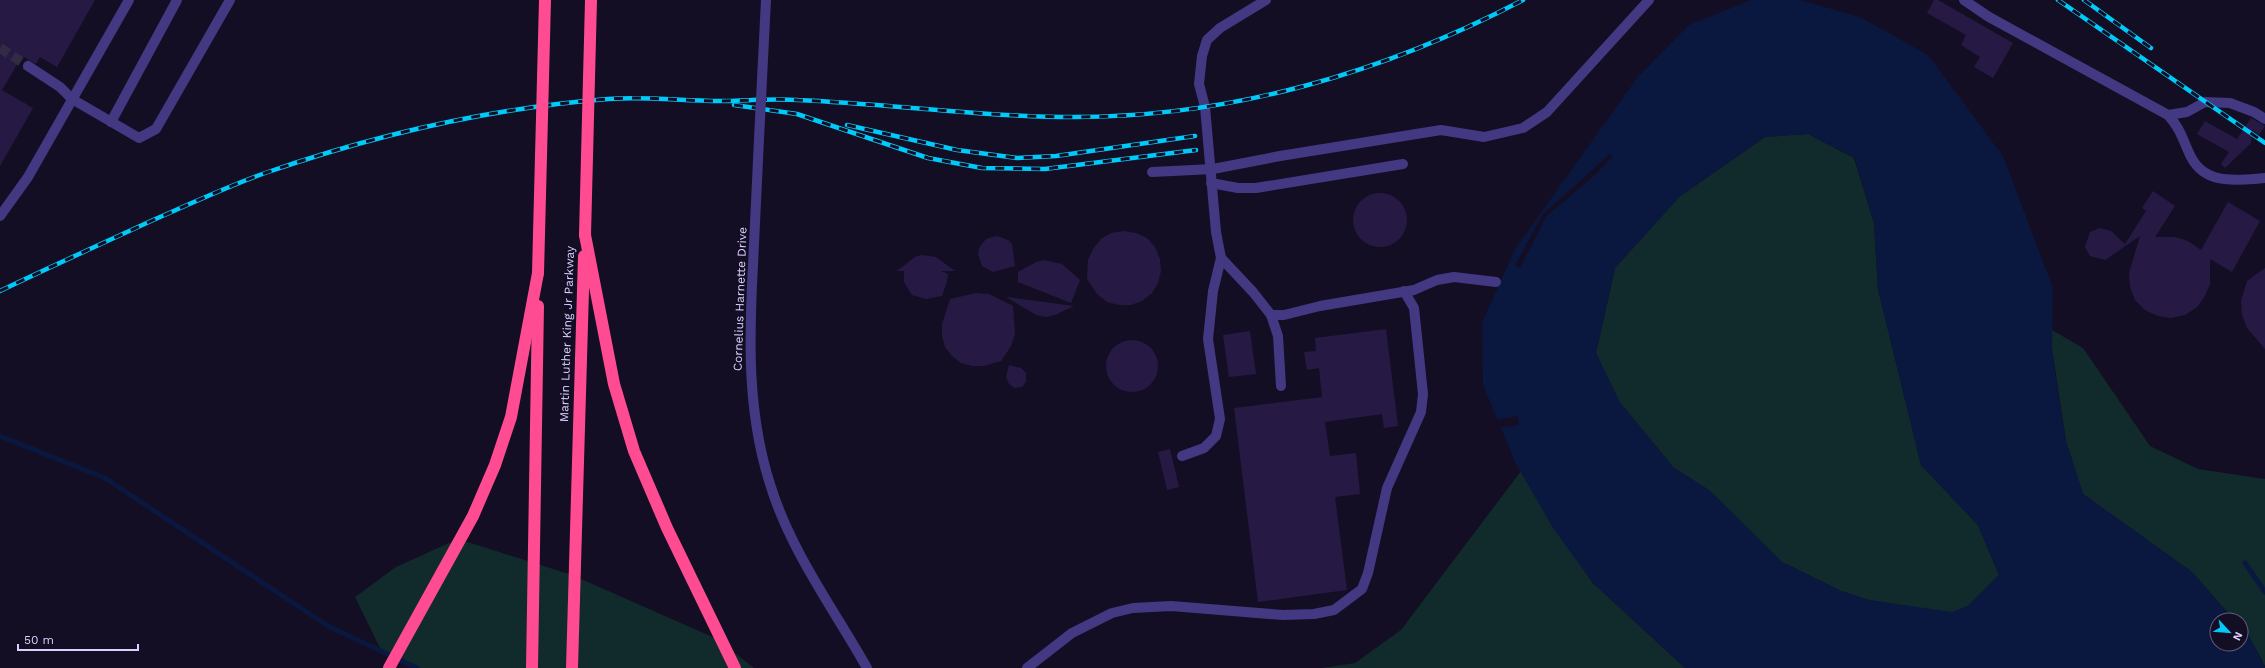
<svg xmlns="http://www.w3.org/2000/svg" width="2265" height="668" viewBox="0 0 2265 668" font-family="'Work Sans',sans-serif">
<rect width="100%" height="100%" fill="#130e23"/>
<g fill="#112b2d">
<path d="M1808,134L1854,158L1874,223L1878,289L1921,465L1978,525L1999,575L1968,606L1952,613L1869,600L1841,591L1782,562L1710,491L1673,467L1619,401L1596,353L1615,268L1679,197L1765,137Z"/>
<path d="M2052,330L2083,348L2150,446L2198,469L2265,479V666L2249,636L2241,628V620H2234L2192,572L2083,494L2066,441L2052,349Z"/>
<path d="M1521,471L1554,528L1593,583L1685,668H1322L1355,663L1401,630Z"/>
<path d="M458,539L572,575L717,639L754,668H417L382,652L355,597L396,567Z"/>
</g>
<path fill="#0a1840" fill-rule="evenodd" d="M1751,0H1800L1860,17L1928,55L2003,156L2053,288L2052,349L2057,386L2066,441L2083,494L2192,572L2234,620H2217V644H2241V628L2249,636L2265,668H1685L1593,583L1553,528L1516,464L1483,385L1482,323L1515,249L1637,78L1689,25ZM1808,134L1855,158L1874,223L1878,289L1921,465L1978,525L1999,575L1968,606L1952,612L1869,600L1841,591L1782,562L1710,491L1673,467L1619,401L1596,353L1615,268L1679,197L1765,137Z"/>
<g fill="#130e23">
<path d="M1610,154L1613,157L1596,174L1546,217L1520,268L1515,266L1542,215Z"/>
<path d="M1518,416L1519,425L1498,428L1495,420Z"/>
</g>
<g fill="none" stroke-linecap="round" stroke-linejoin="round">
<g stroke="#0a1840" stroke-width="5">
<path d="M0,436L105,478L328,626L417,668"/>
<path d="M2245,563L2265,592"/>
</g>
</g>
<g fill="#261a44">
<path d="M0,0H95L57,67L40,57L36,64L22,56L2,90L33,108L0,166Z"/>
<path d="M1934,0H1938L2013,43L1993,78L1974,67L1980,57L1961,45L1966,35L1927,13Z"/>
<path d="M2251,118L2265,126L2259,135L2252,130L2251,143L2225,168L2221,164L2229,152L2197,134L2205,121L2237,139Z"/>
<path d="M2153,191L2175,206L2155,237H2175L2188,241L2201,250L2228,202L2260,221L2232,272L2210,259V284L2205,296L2197,307L2185,315L2171,318L2158,316L2145,310L2135,300L2130,287L2129,273L2140,236L2105,260L2090,256L2085,247L2090,232L2100,228L2111,231L2125,244L2146,211L2142,208Z"/>
<circle cx="1380" cy="220" r="27"/>
<path d="M1123,231L1136,233L1147,238L1155,247L1160,259L1161,271L1158,283L1152,293L1142,301L1131,305H1119L1107,302L1097,294L1087,279L1088,260L1093,249L1101,239L1111,233Z"/>
<path d="M997,236L1008,240L1012,244L1015,266L993,272L982,266L978,254L979,248L986,239Z"/>
<path d="M922,255L936,257L955,271H941L948,274L947,281L942,296L926,299L912,295L904,282V271H897L915,257Z"/>
<path d="M1044,260L1062,264L1080,280L1071,303L1018,282V272L1036,262Z"/>
<path d="M2265,268V349L2247,328L2242,315L2241,301L2247,281Z"/>
<path d="M976,293L989,294L1013,306L1015,334L1011,346L1001,361L984,366H972L961,363L952,356L945,347L942,336V324L950,299Z"/>
<path d="M1006,297L1074,306L1055,315L1046,317L1036,315Z"/>
<path d="M1386,329L1398,426L1384,428L1382,414L1325,422L1330,456L1356,453L1360,494L1335,497L1347,590L1258,602L1234,408L1322,397L1319,368L1307,370L1304,352L1316,351L1315,338Z"/>
<path d="M1250,331L1256,374L1229,377L1223,335Z"/>
<circle cx="1132" cy="366" r="26"/>
<path d="M1009,365L1021,368L1026,373V382L1022,387L1014,388L1009,384L1006,377Z"/>
<path d="M1170,449L1179,487L1167,490L1158,452Z"/>
</g>
<g fill="none" stroke-linecap="round" stroke-linejoin="round">
<path stroke="#312b44" stroke-width="10" stroke-dasharray="10 5" stroke-linecap="butt" d="M0,48L28,66"/>
<g stroke="#423982" stroke-width="10">
<path d="M1266,0L1220,28L1207,40L1202,56L1199,84L1205,107L1216,232L1221,258L1253,292L1271,315L1278,336L1281,386"/>
<path d="M1964,0L1989,17L2168,115C2181,129 2183,141 2191,157C2206,186 2238,180 2265,178"/>
<path d="M28,66L60,87L72,99L139,138L156,129L230,0"/>
<path d="M2168,115L2187,112L2205,102L2230,103L2254,112L2265,119"/>
<path d="M111,122L177,0"/>
<path d="M759,139C757,181 755,223 753,265C749,339 747,412 770,484C790,550 833,608 867,668"/>
<path d="M1152,172L1213,169L1280,156L1441,130L1484,137L1523,128L1547,112L1649,0"/>
<path d="M1211,183L1238,188H1256L1403,164"/>
<path d="M0,216L28,177L129,0"/>
<path d="M1271,315H1284L1320,306L1414,290L1437,280L1454,277L1496,282"/>
<path d="M1182,456L1204,448L1216,436L1220,419L1208,339L1213,291L1221,258"/>
<path d="M1027,668L1072,633L1112,613L1133,608L1171,606L1283,615L1314,614L1334,610L1362,589L1368,573L1387,488L1421,412L1423,394L1414,308L1404,291"/>
</g>
<g stroke="#ff4b91" stroke-width="12">
<path d="M585,235L614,384L634,451L667,528L735,668"/>
<path d="M389,668L473,516L495,465L511,417L538,273"/>
<path d="M532,668L538,306"/>
<path d="M572,668L584,256"/>
</g>
<defs>
<g id="rail">
<path d="M2058,0L2265,143"/>
<path d="M2084,0L2151,48"/>
<path d="M734,105L797,114L928,158L982,168L1045,169L1196,150"/>
<path d="M847,125L957,150L1017,158L1056,156L1195,136"/>
<path d="M0,291C50,267 101,244 151,221C190,204 228,186 268,172C378,134 492,108 608,99C645,96 682,101 719,101C745,101 772,98 798,100C891,104 983,117 1075,117C1232,117 1385,72 1523,0"/>
</g>
</defs>
<use href="#rail" stroke="#00cafa" stroke-width="4.5"/>
<use href="#rail" stroke="#130e23" stroke-width="3" stroke-dasharray="9" stroke-linecap="butt"/>
<path stroke="#423982" stroke-width="10" d="M759,139L766,0"/>
<g stroke="#ff4b91" stroke-width="12">
<path d="M585,235L591,0"/>
<path d="M538,273L545,0"/>
</g>
</g>
<g text-anchor="middle" dominant-baseline="central" stroke-width="3" stroke-linejoin="round" paint-order="stroke">
<g font-size="12" fill="#dad0ff" stroke="#130e23">
<text transform="translate(740 299) rotate(-88)">Cornelius Harnette Drive</text>
<text transform="translate(567 334) rotate(-88)">Martin Luther King Jr Parkway</text>
</g>
</g>
<g transform="translate(2229 632) rotate(116)"><circle r="19" fill="#130e23" stroke="#635c7b"/>
<path d="M0-3L7 15L0 10L-7 15Z" fill="#00cafa"/>
<text y="-6" font-size="11" font-weight="bold" text-anchor="middle" fill="#dad0ff">N</text>
</g>
<path d="M18 644v6h120v-6" fill="none" stroke="#dad0ff" stroke-width="2"/>
<text x="24" y="644" font-size="12" fill="#dad0ff" stroke="#130e23" stroke-width="3" paint-order="stroke">50 m</text>
</svg>
